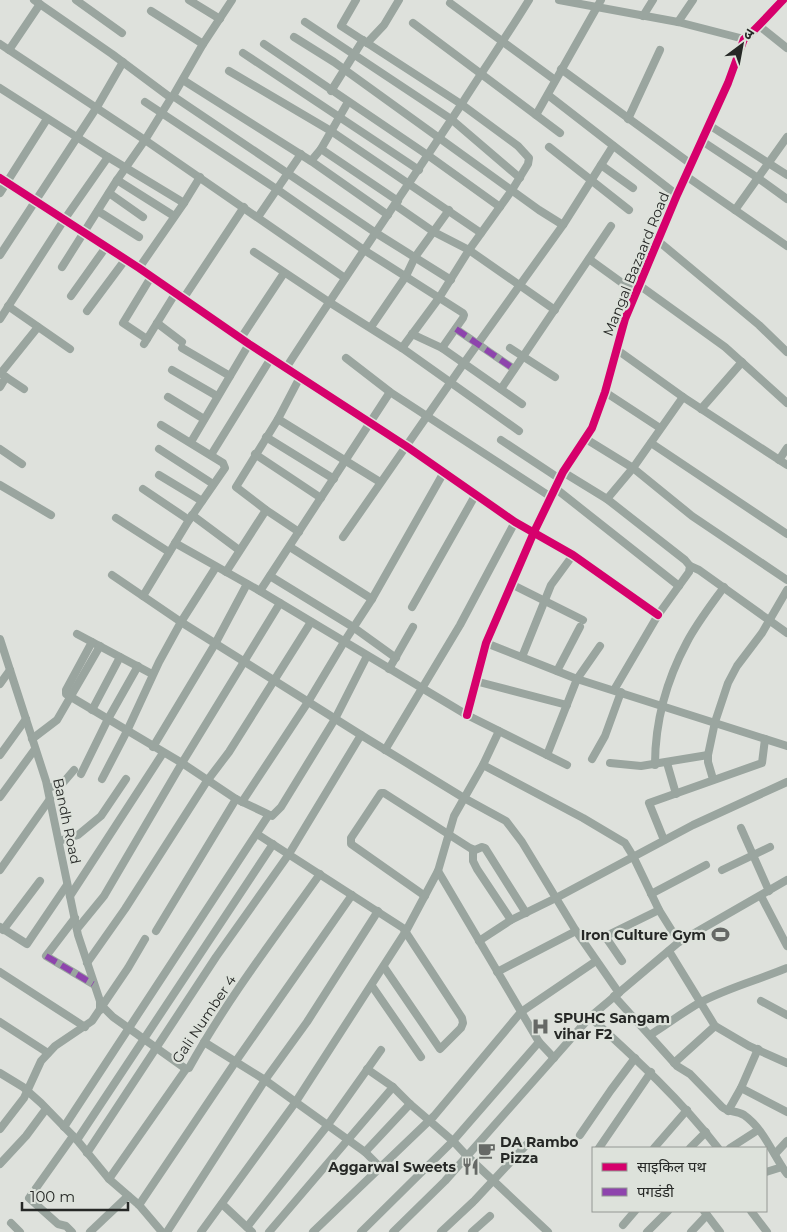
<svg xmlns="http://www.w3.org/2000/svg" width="787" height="1232" viewBox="0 0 787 1232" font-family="Montserrat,'Noto Sans Devanagari',sans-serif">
<rect width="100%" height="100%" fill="#dee1dc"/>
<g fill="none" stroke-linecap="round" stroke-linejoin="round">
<g stroke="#9aa59f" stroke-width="8">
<path d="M34,0L112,54L171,98L173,96L376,233L451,280"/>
<path d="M76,0L122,33"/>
<path d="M189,0L220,19"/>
<path d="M356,0L341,26L461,104L518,146L529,158L528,164L512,190L469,250L439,298L402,348"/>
<path d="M559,0L678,22L744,39"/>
<path d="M450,3L555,80"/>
<path d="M151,11L203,44"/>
<path d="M643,16L653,0"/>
<path d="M305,22L451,119L520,178"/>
<path d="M678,22L693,0"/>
<path d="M413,23L560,133"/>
<path d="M758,25L787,48"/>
<path d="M294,37L334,62L539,210L563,225"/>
<path d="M367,43L384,25L399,0"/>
<path d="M0,44L145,140L345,278"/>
<path d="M264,44L429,156L500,207"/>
<path d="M9,50L40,4"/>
<path d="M243,53L419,170"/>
<path d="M561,69L691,164"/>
<path d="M229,71L331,131L481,233"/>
<path d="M183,80L311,161L388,215"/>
<path d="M0,88L108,157"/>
<path d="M331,91L363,40"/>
<path d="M548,95L677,195"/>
<path d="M173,96L203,44L232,0"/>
<path d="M145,102L278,190L364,250L463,313L464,315L463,318L442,348"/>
<path d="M536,115L601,0"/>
<path d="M628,119L660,50"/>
<path d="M709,125L787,175"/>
<path d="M702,141L758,178L787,199"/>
<path d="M549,147L629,210"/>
<path d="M321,149L398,201"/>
<path d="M311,161L321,149L348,102"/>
<path d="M601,165L633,188"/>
<path d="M686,176L787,246"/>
<path d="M0,178L139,268L249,344L406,446L515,522L573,555L658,615"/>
<path d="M117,180L174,216"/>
<path d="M0,193L47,119"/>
<path d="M109,193L143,217"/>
<path d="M395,205L434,232L469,250L555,310"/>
<path d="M735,210L787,137"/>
<path d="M98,211L139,237"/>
<path d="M258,217L301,154"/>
<path d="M657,240L759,325L787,352"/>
<path d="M254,252L329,302L402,348L519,431"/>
<path d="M0,255L97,107L123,62"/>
<path d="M589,259L636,293"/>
<path d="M62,267L117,180L145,140L171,98"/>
<path d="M139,268L184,203L200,177"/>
<path d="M639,285L725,347L787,403"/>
<path d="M71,296L106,247"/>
<path d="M183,299L244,207"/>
<path d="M8,306L70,349"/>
<path d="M87,311L125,260"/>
<path d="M0,319L64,220L108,157L184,203"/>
<path d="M157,323L182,342"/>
<path d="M371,327L406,276L415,257L449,210"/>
<path d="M456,329L514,369"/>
<path d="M412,334L442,348L522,404"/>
<path d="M241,338L284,273"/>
<path d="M147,339L123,323L151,277"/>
<path d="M144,344L175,294"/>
<path d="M182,348L230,376"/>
<path d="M510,348L555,377"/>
<path d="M616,349L683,397L787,465"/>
<path d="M346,358L390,392L551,497"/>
<path d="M286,368C343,280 403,193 461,105C483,70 507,36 529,0"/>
<path d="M172,370L217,396"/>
<path d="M0,373L24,389"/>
<path d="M1,373L38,327"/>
<path d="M0,387L6,377"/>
<path d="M501,389L611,226"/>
<path d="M605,392L660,428"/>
<path d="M168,397L204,419"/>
<path d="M701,409L742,362"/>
<path d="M278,419L380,482"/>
<path d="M266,437L334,479"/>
<path d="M586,439L633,468L692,516L787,580"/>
<path d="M501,440L560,479"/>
<path d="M191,442L249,344"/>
<path d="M651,443L787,534"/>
<path d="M0,449L22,464"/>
<path d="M159,449L213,484"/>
<path d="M255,454L321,498"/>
<path d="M211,455L271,358"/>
<path d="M779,460L787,448"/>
<path d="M563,472L607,499L685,560L690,566L689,572L658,615L614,690"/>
<path d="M159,475L202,501"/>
<path d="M0,485L51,515"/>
<path d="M555,488L679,586"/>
<path d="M143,489L189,520"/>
<path d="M607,499L633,468L683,397"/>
<path d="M192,515L239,550"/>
<path d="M116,518L169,552"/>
<path d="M299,532L266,510L236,487L278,419L300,377"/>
<path d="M343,537L464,363L563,225L613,146"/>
<path d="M175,543L260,591L467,715L567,765"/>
<path d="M290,547L372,599"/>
<path d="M690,566L699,570L787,633"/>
<path d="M226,572L266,510"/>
<path d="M112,575L181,622L361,735L464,798L506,821L522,842L576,931L619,993"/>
<path d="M270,576L353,627L396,658"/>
<path d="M511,584L583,620"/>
<path d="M260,591L390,392"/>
<path d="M143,596L189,520L225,468L223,463L161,425"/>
<path d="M412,607L476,494"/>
<path d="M77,634L152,674"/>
<path d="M0,639L46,781L78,935L100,1001V1010"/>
<path d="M92,642L66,690V694L182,763L236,799L272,816L281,807L335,719L367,656"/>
<path d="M486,643L577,679L787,746"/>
<path d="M522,657L551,585L573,555"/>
<path d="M389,669L413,627"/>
<path d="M557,671L580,627"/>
<path d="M475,681L567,705"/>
<path d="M0,684L10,670"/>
<path d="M92,710L120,657"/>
<path d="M467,715L486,643L534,532L563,472L592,428L605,392L625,319L677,195L728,83L744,39C750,36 776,7 783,0"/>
<path d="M32,739L57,720L100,646"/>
<path d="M153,747L215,644L247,584"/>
<path d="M385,750L460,625L515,522"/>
<path d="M0,755L26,719"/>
<path d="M547,755L577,679L600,646"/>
<path d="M592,759L605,736L621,692"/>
<path d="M610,763L641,766L708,755"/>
<path d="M667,763L676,794"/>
<path d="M483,765L583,818L625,843L633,856L659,910L679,942"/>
<path d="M655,765C655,720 666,681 687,642C697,623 711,605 724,587"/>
<path d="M81,774L108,719L138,666"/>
<path d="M102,779L127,731L159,662L181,622L216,567"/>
<path d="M713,779L708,762V755L715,722L728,683L737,666L762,633L787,590"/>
<path d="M48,788L62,784L74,770"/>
<path d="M0,797L35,749"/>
<path d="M242,802L308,702L344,642L372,599L444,472"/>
<path d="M741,828L769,891"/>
<path d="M257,834L403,928L462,1018L463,1023L461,1028L440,1049L384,967"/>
<path d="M664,840L649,803L762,763L765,739"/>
<path d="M59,841L78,835L101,816L126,779"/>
<path d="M473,850V861L477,869L511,920"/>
<path d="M0,870L50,799"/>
<path d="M722,870L770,847"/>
<path d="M651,894L706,865"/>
<path d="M70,896L163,753"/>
<path d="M425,896L351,844V838L381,793H384L470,848L475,850L482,847L485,848L526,913"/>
<path d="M761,896L787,946"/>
<path d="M75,918L46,956L93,984"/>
<path d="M0,927L27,944L67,885"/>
<path d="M77,929L104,896L182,763L280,603"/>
<path d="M3,930L40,881"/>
<path d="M156,931L236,799"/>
<path d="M479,941L511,920L556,898L693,825L787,782"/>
<path d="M669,951L715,1026L749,1046L787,1063"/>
<path d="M622,961L607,939L608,935L659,910"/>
<path d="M87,963L125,909L207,781L229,752L311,622"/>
<path d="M0,972L85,1027"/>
<path d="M497,972L576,931"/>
<path d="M372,986L421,1057"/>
<path d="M614,996L677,1066L690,1074L722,1107C729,1113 736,1110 744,1115C764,1129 773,1155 787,1174"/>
<path d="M761,1001L787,1015"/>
<path d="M103,1007L113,1017L186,1069"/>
<path d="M590,1017C636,1059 680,1099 718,1148"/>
<path d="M0,1022L48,1053"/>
<path d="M650,1035C666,1025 682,1013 699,1003C727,988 758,980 787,968"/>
<path d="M204,1042L265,1080L365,1152L410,1104"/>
<path d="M539,1042L554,1058"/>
<path d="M674,1063L715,1026"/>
<path d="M0,1073L23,1087L41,1103L77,1140L109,1179L139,1205L162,1232"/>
<path d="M393,1087L410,1104L453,1141L467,1156L548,1232"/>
<path d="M741,1088L787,1112"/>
<path d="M728,1111L741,1088L758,1049"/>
<path d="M64,1127L268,816"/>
<path d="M0,1129L24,1098L41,1061L55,1046L92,1021L128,968L145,939"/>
<path d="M580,1135L611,1090L635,1058"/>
<path d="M77,1140L273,844"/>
<path d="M599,1148L651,1072"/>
<path d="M654,1148L687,1110"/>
<path d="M690,1148L706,1132"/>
<path d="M730,1148L758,1130"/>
<path d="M365,1152L380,1167"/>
<path d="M87,1153L216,957L289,854L361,735"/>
<path d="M775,1154L787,1141"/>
<path d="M0,1164L26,1136L46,1109"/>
<path d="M766,1172L782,1167"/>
<path d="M109,1179L186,1069L189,1068C227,1000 275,937 320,874"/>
<path d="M475,1200L530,1141"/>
<path d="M222,1204L252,1232"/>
<path d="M139,1205L236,1061L352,895"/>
<path d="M704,1211L720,1232"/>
<path d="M751,1211L767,1232"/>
<path d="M11,1223L20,1232"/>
<path d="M623,1225L635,1211"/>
<path d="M247,1227L327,1126L381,1050"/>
<path d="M72,1232L66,1226L58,1224L29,1198L73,1136"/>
<path d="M90,1232L128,1196"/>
<path d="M167,1232L265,1080L307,1022L378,911"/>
<path d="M201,1232L295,1103L406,931L438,871L454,816L483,765L499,731"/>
<path d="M269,1232L393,1087L367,1069"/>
<path d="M313,1232L434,1116L521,1012L596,961"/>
<path d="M361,1232L453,1141L539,1042L438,871"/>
<path d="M393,1232L445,1181L590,1017L679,942L787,880"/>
<path d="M441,1232L473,1202"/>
<path d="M472,1232L490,1216"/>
<path d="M647,1232L668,1211"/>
<path d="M691,1232L707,1215"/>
</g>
<g stroke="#8e44ad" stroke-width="6" stroke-dasharray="12 6" stroke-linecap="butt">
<path d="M456,329L514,369"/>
<path d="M46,956L93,984"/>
</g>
<defs>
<g id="cycleway">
<path d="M0,178L139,268L249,344L406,446L515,522L573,555L658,615"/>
<path d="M467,715L486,643L534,532L563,472L592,428L605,392L625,319L677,195L728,83L744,39C750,36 776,7 783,0"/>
</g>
</defs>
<use href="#cycleway" stroke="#dde2db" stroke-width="11"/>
<use href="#cycleway" stroke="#d6006c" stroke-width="8"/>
</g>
<defs>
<symbol id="stadium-bare" viewBox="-9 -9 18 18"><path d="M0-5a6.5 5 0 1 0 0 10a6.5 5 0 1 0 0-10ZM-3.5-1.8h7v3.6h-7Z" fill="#666966" stroke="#dde2db" stroke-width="2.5" paint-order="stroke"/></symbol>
<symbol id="hospital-bare" viewBox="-9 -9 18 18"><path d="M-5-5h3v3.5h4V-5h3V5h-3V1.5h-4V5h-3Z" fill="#666966" stroke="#dde2db" stroke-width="2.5" paint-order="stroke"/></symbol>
<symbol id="cafe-bare" viewBox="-9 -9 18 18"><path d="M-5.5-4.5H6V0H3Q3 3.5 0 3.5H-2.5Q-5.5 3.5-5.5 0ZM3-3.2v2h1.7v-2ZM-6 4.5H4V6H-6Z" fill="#666966" stroke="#dde2db" stroke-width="2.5" paint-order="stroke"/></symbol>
<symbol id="restaurant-bare" viewBox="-9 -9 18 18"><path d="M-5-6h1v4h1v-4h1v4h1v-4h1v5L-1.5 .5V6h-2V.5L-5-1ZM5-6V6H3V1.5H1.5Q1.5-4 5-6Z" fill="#666966" stroke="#dde2db" stroke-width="2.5" paint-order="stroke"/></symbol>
</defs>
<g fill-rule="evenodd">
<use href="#stadium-bare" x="708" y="922" width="25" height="25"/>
<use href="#hospital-bare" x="528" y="1014" width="25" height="25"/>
<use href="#cafe-bare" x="474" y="1138" width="25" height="25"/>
<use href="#restaurant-bare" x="458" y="1154" width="25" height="25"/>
</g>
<g text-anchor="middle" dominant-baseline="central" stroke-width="4.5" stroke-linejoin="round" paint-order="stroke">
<g font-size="14" fill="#262826" stroke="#dde2db">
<text transform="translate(636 264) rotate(-68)">Mangal Bazaard Road</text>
<text transform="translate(67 821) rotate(78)">Bandh Road</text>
<text transform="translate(204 1019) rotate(-56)">Gali Number 4</text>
</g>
<g font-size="14" font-weight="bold" fill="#262826" stroke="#dde2db" text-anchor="end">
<text x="706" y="935">Iron Culture Gym</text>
<text x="554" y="1018" text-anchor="start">SPUHC Sangam<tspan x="554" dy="16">vihar F2</tspan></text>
<text x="500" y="1142" text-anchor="start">DA Rambo<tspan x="500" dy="16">Pizza</tspan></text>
<text x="456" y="1167">Aggarwal Sweets</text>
</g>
</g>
<rect x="592" y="1147" width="175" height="65" fill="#dde2db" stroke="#949893"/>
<rect x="602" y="1163" width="25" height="8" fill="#d6006c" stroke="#949893"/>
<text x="637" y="1172" font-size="15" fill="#262826">साइकिल पथ</text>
<rect x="602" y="1188" width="25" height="8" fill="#8e44ad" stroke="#949893"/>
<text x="637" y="1197" font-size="15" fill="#262826">पगडंडी</text>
<g transform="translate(742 45) rotate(32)" stroke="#dde2db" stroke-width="4" paint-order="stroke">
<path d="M0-4L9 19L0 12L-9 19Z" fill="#262826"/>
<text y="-8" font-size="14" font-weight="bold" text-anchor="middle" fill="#262826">उ</text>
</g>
<path d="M22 1202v8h106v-8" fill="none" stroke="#262826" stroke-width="2.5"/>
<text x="30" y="1202" font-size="15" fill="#262826" stroke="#dde2db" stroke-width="4" paint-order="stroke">100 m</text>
</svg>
